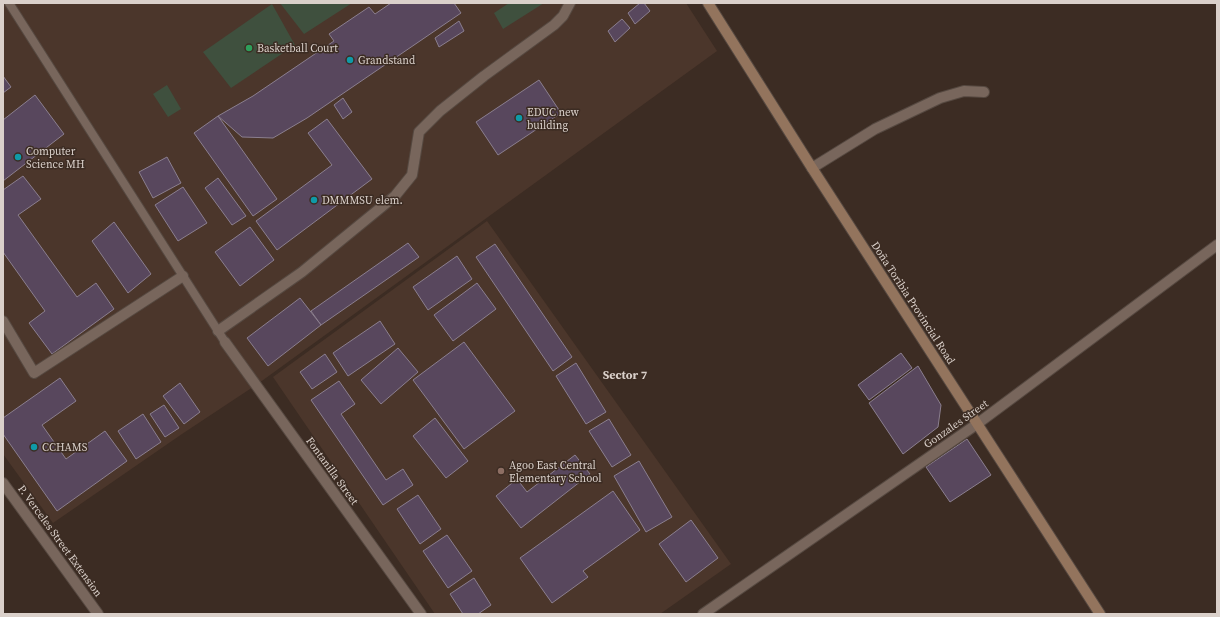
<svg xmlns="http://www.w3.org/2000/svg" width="1220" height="617" viewBox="0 0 1220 617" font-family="'Source Serif 4',serif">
<rect width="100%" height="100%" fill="#3c2c23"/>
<g fill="#4b362b">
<path d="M3,3H686L717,51L259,383L182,434L53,523L3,454Z"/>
<path d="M487,221L731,564L660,614H435L273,377Z"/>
</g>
<g fill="#3f503e">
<path d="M280,3H352L304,34Z"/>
<path d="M509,3H544L503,29L494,13Z"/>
<path d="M272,4L295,45L231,88L203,52Z"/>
<path d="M167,85L181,109L168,117L153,94Z"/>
</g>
<g fill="#58475d" stroke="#8b7f8f">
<path d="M391,3H454L461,13L307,118L273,138L242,137L218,116L253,96L334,41L329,34L369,7L375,14Z"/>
<path d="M640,3H644L650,11L635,24L628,13Z"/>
<path d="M622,19L630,28L615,42L608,31Z"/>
<path d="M459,21L464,31L439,47L435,38Z"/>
<path d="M3,76L11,87L3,93Z"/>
<path d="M539,80L561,113L498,155L476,122Z"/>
<path d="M35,95L64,134L3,181V120Z"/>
<path d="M343,98L352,112L343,119L334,105Z"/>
<path d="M218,116L277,199L253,216L194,133Z"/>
<path d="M327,119L372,179L277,250L256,221L332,165L308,133Z"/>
<path d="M167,157L181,183L153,198L139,172Z"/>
<path d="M23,176L41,199L18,215L77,297L96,283L114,309L52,354L29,323L45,311L3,252V190Z"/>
<path d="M218,178L246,216L232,225L205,188Z"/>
<path d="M183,187L207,223L178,241L155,205Z"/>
<path d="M114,222L151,274L128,293L92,241Z"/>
<path d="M250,227L274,260L240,286L215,252Z"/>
<path d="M408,243L419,257L321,325L311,311Z"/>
<path d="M495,244L572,357L553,371L476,257Z"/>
<path d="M457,256L472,279L428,310L413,287Z"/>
<path d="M477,283L496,309L453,341L434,315Z"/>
<path d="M300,298L321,325L268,366L247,338Z"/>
<path d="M380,321L395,344L348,376L333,353Z"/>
<path d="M464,342L515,411L464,449L413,380Z"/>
<path d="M398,348L418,372L381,404L361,380Z"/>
<path d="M901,353L912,368L869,400L858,385Z"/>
<path d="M325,354L337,372L312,389L300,372Z"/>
<path d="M576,363L606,412L586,424L556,376Z"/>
<path d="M918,366L941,405L938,427L903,454L869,403Z"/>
<path d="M60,378L76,401L42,425L66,459L105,431L127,461L57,511L3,434V418Z"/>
<path d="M339,381L355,404L341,414L386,480L403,469L413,485L383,505L311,400Z"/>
<path d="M180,383L200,412L184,424L163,396Z"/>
<path d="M164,405L179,428L165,437L150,414Z"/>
<path d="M143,414L161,442L136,459L118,431Z"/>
<path d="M435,418L468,461L446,478L413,436Z"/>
<path d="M609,419L631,455L612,467L589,431Z"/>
<path d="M967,439L991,475L950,502L926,467Z"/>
<path d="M575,455L590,474L521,528L496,496L517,479L527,492Z"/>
<path d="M639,461L672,517L646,532L614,476Z"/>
<path d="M613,491L640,530L583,571L588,577L552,603L520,558Z"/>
<path d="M418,495L441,529L420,544L397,509Z"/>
<path d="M691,520L718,558L686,582L659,544Z"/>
<path d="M447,535L472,571L448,588L423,551Z"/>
<path d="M474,578L491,605L478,614H463L450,594Z"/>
</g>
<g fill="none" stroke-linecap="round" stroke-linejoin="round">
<defs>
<path id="lane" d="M9,3L225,342"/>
<g id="street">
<path d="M812,168L875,129L940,98L964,91L984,92"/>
<path d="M3,321L34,373L183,276"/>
<path d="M218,331L302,272L395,196L412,175L419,132L440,111L484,76L554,25L563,16L570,3"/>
<path d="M225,342L421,614"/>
<path d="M3,483L98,614"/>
<path d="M703,614L977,424L1217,245"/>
</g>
<path id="secondary" d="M708,3L812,168L1100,614"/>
</defs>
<use href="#lane" stroke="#564941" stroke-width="10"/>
<use href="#street" stroke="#564941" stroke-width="12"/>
<use href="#secondary" stroke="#564941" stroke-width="12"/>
<use href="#lane" stroke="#78665c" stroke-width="8"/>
<use href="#street" stroke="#78665c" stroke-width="10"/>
<use href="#secondary" stroke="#93745d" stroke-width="10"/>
</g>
<circle fill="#2e9e5b" stroke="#3c2c23" stroke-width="1.5" cx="249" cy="48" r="4"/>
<g fill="#0f9aa8" stroke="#3c2c23" stroke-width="1.5">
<circle cx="350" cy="60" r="4"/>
<circle cx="519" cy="118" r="4"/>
<circle cx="18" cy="157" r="4"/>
<circle cx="314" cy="200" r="4"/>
<circle cx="34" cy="447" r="4"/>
</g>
<circle fill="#8d6e63" stroke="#3c2c23" stroke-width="1.5" cx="501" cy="471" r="4"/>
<g text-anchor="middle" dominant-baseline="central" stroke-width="3" stroke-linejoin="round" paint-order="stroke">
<g font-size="11" fill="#dad0ca" stroke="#3c2c23" text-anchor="start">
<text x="257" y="48">Basketball Court</text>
<text x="358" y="60">Grandstand</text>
<text x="527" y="112">EDUC new<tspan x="527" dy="13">building</tspan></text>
<text x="26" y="151">Computer<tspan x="26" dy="13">Science MH</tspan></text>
<text x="322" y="200">DMMMSU elem.</text>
<text x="42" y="447">CCHAMS</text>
<text x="509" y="465">Agoo East Central<tspan x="509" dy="13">Elementary School</tspan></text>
</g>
<g font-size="11" fill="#dad0ca" stroke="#3c2c23">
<text transform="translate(913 303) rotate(57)">Doña Toribia Provincial Road</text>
<text transform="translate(956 424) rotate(-35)">Gonzales Street</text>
<text transform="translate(332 471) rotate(54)">Fontanilla Street</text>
<text transform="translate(60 541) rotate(54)">P. Verceles Street Extension</text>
</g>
<g font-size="12" font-weight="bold" fill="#dad0ca" stroke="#3c2c23">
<text x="625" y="375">Sector 7</text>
</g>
</g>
<rect width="1220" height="617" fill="none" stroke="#dad0ca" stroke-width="8"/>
</svg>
